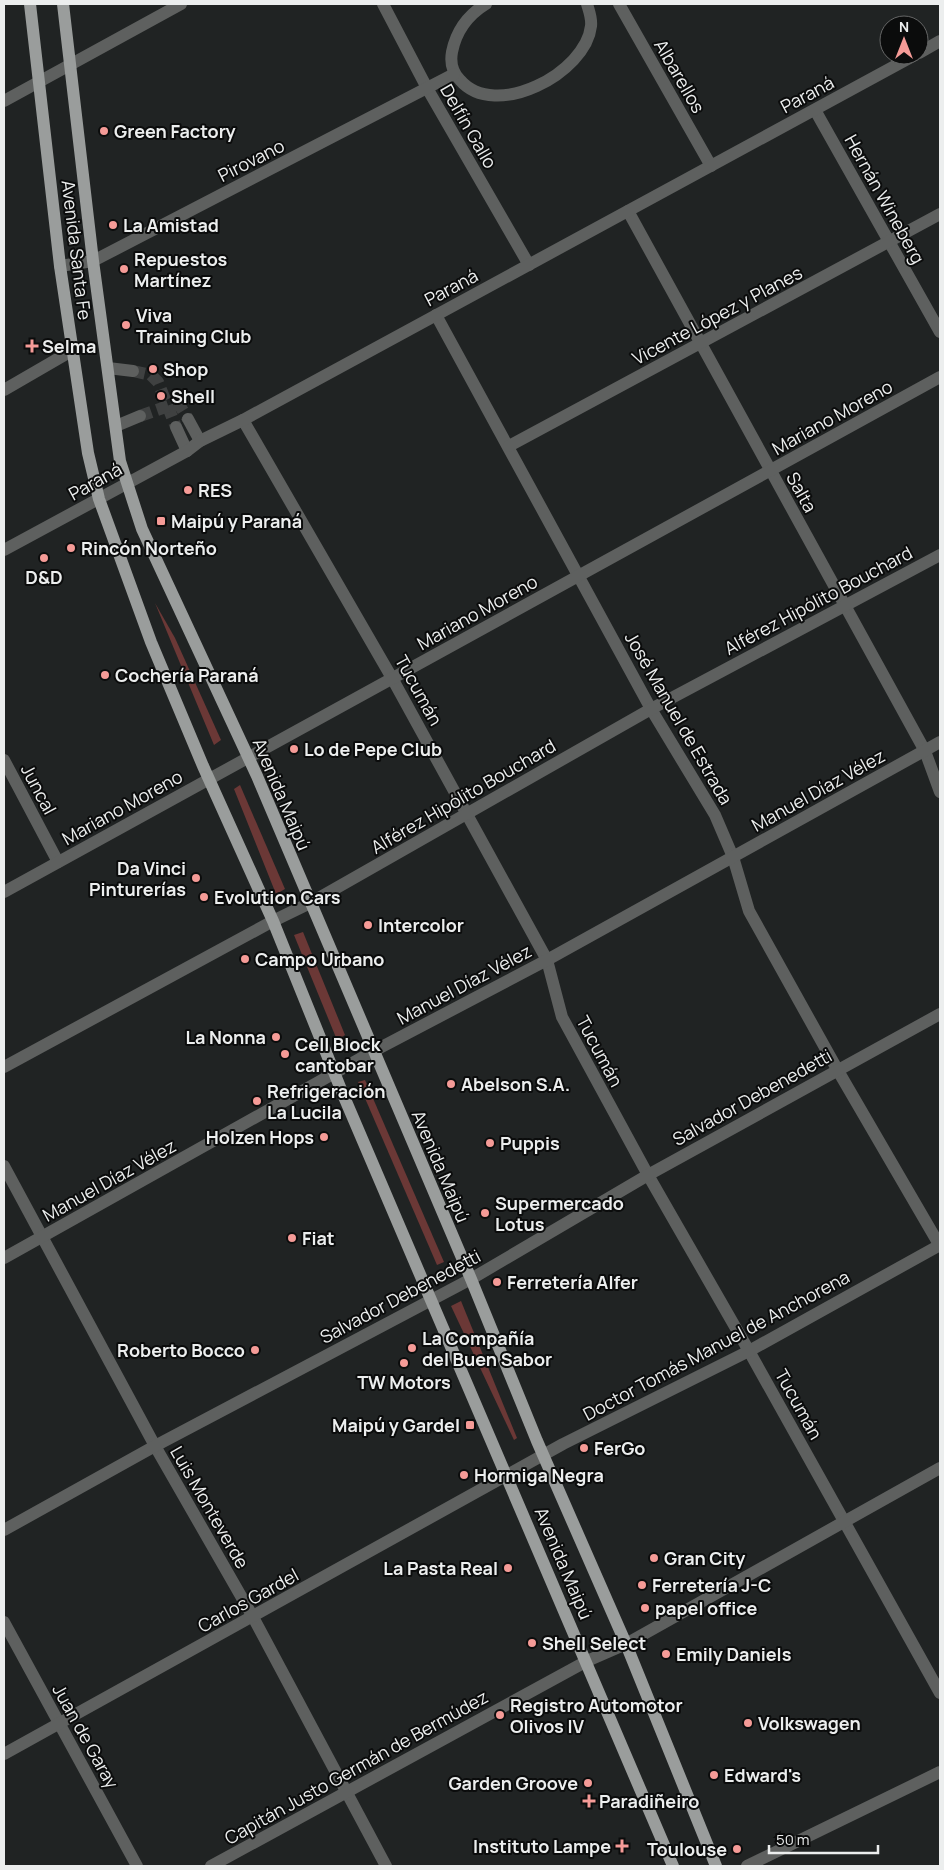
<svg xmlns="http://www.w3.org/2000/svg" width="944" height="1870" viewBox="0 0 944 1870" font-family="Manrope,sans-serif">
<rect width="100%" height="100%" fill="#202323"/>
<g fill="#6b3836">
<path d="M155,603L175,638L221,740L214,745Z"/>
<path d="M240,785L285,889L276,894L234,789Z"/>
<path d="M303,932L345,1035L337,1040L294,935Z"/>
<path d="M365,1080L444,1262L437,1265L358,1082Z"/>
<path d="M461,1301L517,1438L514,1440L451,1306Z"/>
</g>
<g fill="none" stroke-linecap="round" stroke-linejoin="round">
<g stroke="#3f4141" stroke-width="12" stroke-dasharray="12 6" stroke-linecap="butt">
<path d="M133,371L151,375L158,382L176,427"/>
<path d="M140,416L174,404L180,406L188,419"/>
</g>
<g stroke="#5e605f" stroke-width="12">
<path d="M383,4L427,88L529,265"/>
<path d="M486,4C468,15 456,32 452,52C450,63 453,73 460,80C495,121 586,73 591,26C592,18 589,11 587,4"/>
<path d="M619,4L711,166"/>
<path d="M919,53L940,41"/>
<path d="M4,101L181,4"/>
<path d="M815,110L940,332"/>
<path d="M628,211L925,751L940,792"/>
<path d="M60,266L93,261L454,74"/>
<path d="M436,315L651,709L715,815L733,857L749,911L837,1069L940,1246"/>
<path d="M108,368L133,371"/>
<path d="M4,390L73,350"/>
<path d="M188,419L200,441"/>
<path d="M243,420L392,678L547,960L562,1017L648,1175L749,1351L940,1693"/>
<path d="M116,426L140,416"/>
<path d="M176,427L187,451"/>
<path d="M509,446L940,214"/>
<path d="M4,550L187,451L200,441L243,420L915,55"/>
<path d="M4,760L58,862"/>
<path d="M4,892L940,377"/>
<path d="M4,1067L273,921L310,903L651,709L940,555"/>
<path d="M4,1166L155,1446L253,1617L386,1866"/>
<path d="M4,1258L372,1052L547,960L940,742"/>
<path d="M4,1530L155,1446L471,1279L648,1175L940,1014"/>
<path d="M4,1622L137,1866"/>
<path d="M4,1754L563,1444L749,1351L940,1245"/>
<path d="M211,1866L587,1661L626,1644L940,1468"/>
<path d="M747,1866L940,1772"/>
</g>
<g stroke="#9a9d9c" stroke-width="12">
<path d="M30,4L60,266L88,453L99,499L151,642L203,766L273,921L342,1092L673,1866"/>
<path d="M63,4L93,261L120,461L142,529L257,776L471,1279L537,1441L626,1644L716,1866"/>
</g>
</g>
<g fill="#f59b97" stroke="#0b0c0c" stroke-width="2">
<circle cx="104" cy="131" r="5"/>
<circle cx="113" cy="225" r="5"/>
<circle cx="124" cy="269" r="5"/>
<circle cx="126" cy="325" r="5"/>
<path d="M29.5 338.5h5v5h5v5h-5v5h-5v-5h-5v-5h5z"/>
<circle cx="153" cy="369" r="5"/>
<circle cx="161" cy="396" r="5"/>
<circle cx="188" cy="490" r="5"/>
<rect x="156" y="516" width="10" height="10" rx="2.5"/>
<circle cx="71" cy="548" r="5"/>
<circle cx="44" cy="558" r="5"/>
<circle cx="105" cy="675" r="5"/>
<circle cx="294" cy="749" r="5"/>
<circle cx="196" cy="878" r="5"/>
<circle cx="204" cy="897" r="5"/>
<circle cx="368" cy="925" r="5"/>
<circle cx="245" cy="959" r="5"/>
<circle cx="276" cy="1037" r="5"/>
<circle cx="285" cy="1054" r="5"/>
<circle cx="451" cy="1084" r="5"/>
<circle cx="257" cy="1101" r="5"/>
<circle cx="324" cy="1137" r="5"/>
<circle cx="490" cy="1143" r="5"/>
<circle cx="485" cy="1213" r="5"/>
<circle cx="292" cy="1238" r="5"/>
<circle cx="497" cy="1282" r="5"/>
<circle cx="412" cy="1348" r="5"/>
<circle cx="255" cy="1350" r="5"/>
<circle cx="404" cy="1363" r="5"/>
<rect x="465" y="1420" width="10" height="10" rx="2.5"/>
<circle cx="584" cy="1448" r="5"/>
<circle cx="464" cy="1475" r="5"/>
<circle cx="654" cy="1558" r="5"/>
<circle cx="508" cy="1568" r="5"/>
<circle cx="642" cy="1585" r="5"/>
<circle cx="645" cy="1608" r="5"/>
<circle cx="532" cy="1643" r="5"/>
<circle cx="666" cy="1654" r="5"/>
<circle cx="500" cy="1715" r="5"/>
<circle cx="748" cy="1723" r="5"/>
<circle cx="714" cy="1775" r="5"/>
<circle cx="588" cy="1783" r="5"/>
<path d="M586.5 1793.5h5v5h5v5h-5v5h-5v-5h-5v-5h5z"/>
<path d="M619.5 1838.5h5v5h5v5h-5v5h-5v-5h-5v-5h5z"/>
<circle cx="737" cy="1849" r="5"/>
</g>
<g text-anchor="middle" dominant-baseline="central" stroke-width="4" stroke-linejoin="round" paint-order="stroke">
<g font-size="18" fill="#eceeee" stroke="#0b0c0c">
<text transform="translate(680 76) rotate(60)">Albarellos</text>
<text transform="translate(807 94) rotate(-28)">Paraná</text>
<text transform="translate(469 126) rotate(60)">Delfín Gallo</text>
<text transform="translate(251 160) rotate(-27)">Pirovano</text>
<text transform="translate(885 199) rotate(61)">Hernán Wineberg</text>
<text transform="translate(77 250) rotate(83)">Avenida Santa Fe</text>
<text transform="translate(451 287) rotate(-28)">Paraná</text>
<text transform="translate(717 315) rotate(-28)">Vicente López y Planes</text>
<text transform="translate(832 417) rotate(-29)">Mariano Moreno</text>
<text transform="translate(95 481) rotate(-29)">Paraná</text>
<text transform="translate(802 492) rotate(61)">Salta</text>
<text transform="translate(818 600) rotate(-28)">Alférez Hipólito Bouchard</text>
<text transform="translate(477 612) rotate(-29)">Mariano Moreno</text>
<text transform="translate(419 690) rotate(61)">Tucumán</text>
<text transform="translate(679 718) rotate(60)">José Manuel de Estrada</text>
<text transform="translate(39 789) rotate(62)">Juncal</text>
<text transform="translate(818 790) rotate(-29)">Manuel Díaz Vélez</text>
<text transform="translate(282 794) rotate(67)">Avenida Maipú</text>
<text transform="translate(463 796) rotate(-30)">Alférez Hipólito Bouchard</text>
<text transform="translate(122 807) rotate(-29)">Mariano Moreno</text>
<text transform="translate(464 984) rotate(-28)">Manuel Díaz Vélez</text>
<text transform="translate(600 1051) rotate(62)">Tucumán</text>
<text transform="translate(752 1097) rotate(-29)">Salvador Debenedetti</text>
<text transform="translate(441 1166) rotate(67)">Avenida Maipú</text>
<text transform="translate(109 1180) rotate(-29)">Manuel Díaz Vélez</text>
<text transform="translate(400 1296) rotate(-28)">Salvador Debenedetti</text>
<text transform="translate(716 1345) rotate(-28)">Doctor Tomás Manuel de Anchorena</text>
<text transform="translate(799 1404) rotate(61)">Tucumán</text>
<text transform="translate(210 1507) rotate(60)">Luis Monteverde</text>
<text transform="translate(564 1563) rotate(67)">Avenida Maipú</text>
<text transform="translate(248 1600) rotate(-29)">Carlos Gardel</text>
<text transform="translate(86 1736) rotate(61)">Juan de Garay</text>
<text transform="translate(356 1767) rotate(-29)">Capitán Justo Germán de Bermúdez</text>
</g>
<g font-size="18" font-weight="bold" fill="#eceeee" stroke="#0b0c0c" text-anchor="start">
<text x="114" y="131">Green Factory</text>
<text x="123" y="225">La Amistad</text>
<text x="134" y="259">Repuestos<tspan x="134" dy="21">Martínez</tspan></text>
<text x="136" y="315">Viva<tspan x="136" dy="21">Training Club</tspan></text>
<text x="42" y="346">Selma</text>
<text x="163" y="369">Shop</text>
<text x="171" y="396">Shell</text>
<text x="198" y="490">RES</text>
<text x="171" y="521">Maipú y Paraná</text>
<text x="81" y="548">Rincón Norteño</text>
<text x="44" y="577" text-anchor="middle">D&amp;D</text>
<text x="115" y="675">Cochería Paraná</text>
<text x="304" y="749">Lo de Pepe Club</text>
<text x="186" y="868" text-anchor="end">Da Vinci<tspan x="186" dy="21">Pinturerías</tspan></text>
<text x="214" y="897">Evolution Cars</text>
<text x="378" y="925">Intercolor</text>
<text x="255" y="959">Campo Urbano</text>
<text x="266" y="1037" text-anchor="end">La Nonna</text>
<text x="295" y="1044">Cell Block<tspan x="295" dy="21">cantobar</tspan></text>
<text x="461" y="1084">Abelson S.A.</text>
<text x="267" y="1091">Refrigeración<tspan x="267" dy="21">La Lucila</tspan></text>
<text x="314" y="1137" text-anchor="end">Holzen Hops</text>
<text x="500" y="1143">Puppis</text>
<text x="495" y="1203">Supermercado<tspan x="495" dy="21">Lotus</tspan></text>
<text x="302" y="1238">Fiat</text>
<text x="507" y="1282">Ferretería Alfer</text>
<text x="422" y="1338">La Compañía<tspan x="422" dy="21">del Buen Sabor</tspan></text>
<text x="245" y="1350" text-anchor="end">Roberto Bocco</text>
<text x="404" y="1382" text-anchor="middle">TW Motors</text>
<text x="460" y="1425" text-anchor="end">Maipú y Gardel</text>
<text x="594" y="1448">FerGo</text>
<text x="474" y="1475">Hormiga Negra</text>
<text x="664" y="1558">Gran City</text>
<text x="498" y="1568" text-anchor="end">La Pasta Real</text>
<text x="652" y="1585">Ferretería J-C</text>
<text x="655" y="1608">papel office</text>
<text x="542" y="1643">Shell Select</text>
<text x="676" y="1654">Emily Daniels</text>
<text x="510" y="1705">Registro Automotor<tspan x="510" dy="21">Olivos IV</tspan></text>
<text x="758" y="1723">Volkswagen</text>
<text x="724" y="1775">Edward's</text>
<text x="578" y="1783" text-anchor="end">Garden Groove</text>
<text x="599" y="1801">Paradiñeiro</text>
<text x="611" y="1846" text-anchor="end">Instituto Lampe</text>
<text x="727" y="1849" text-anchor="end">Toulouse</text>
</g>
</g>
<rect width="944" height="1870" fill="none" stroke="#eceeee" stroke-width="10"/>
<g transform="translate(904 40)"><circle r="24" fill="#0b0c0c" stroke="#656666"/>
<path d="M0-4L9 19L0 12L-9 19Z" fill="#f59b97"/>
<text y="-8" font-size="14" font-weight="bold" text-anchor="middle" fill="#eceeee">N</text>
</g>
<path d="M769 1845v8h109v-8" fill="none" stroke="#eceeee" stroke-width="2.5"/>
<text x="776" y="1845" font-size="15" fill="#eceeee" stroke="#0b0c0c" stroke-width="4" paint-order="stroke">50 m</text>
</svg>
